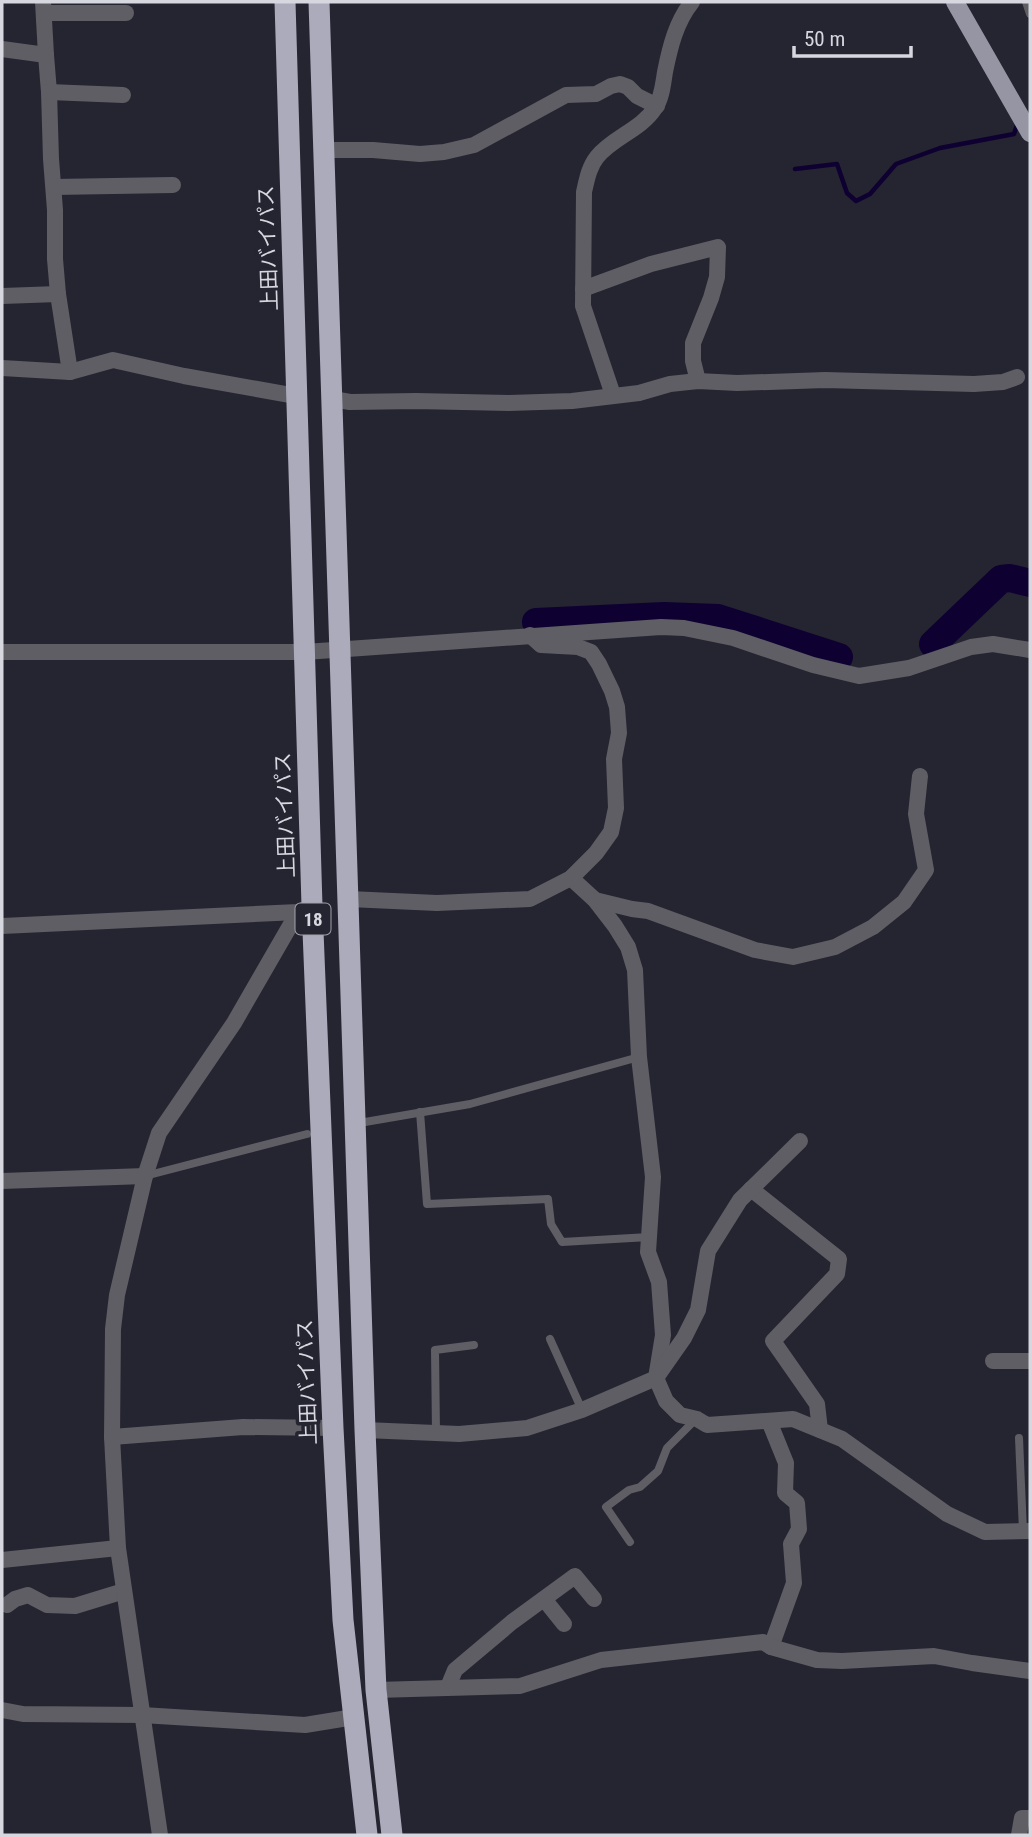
<svg xmlns="http://www.w3.org/2000/svg" width="1032" height="1837" viewBox="0 0 1032 1837" font-family="'Roboto Condensed','Noto Sans JP',sans-serif">
<rect width="100%" height="100%" fill="#252431"/>
<g fill="none" stroke-linecap="round" stroke-linejoin="round">
<path stroke="#0e0131" stroke-width="4.5" d="M795,169L837,164L847,193L856,201L870,194L896,164L940,148L1014,134L1017,125"/>
<g stroke="#0e0131" stroke-width="28">
<path d="M536,622L664,616L718,618L839,657"/>
<path d="M933,644L1001,579L1010,578L1030,583"/>
</g>
<g stroke="#5e5e64" stroke-width="8">
<path d="M1026,2L1030,14"/>
<path d="M420,1112L427,1204L548,1199L551,1224L562,1242L649,1237"/>
<path d="M365,1122L470,1104L639,1057"/>
<path d="M145,1176L307,1134"/>
<path d="M550,1339L582,1410"/>
<path d="M436,1433L435,1350L474,1345"/>
<path d="M1019,1438L1023,1531"/>
<path d="M630,1542L606,1507L629,1490L640,1487L658,1471L667,1448L696,1419"/>
</g>
<g stroke="#5e5e64" stroke-width="16">
<path d="M43,2L46,55L49,92L51,159L55,210V259L58,294L70,372"/>
<path d="M44,13H126"/>
<path d="M2,49L46,55"/>
<path d="M49,92L123,95"/>
<path d="M324,150H373L420,154L444,152L474,145L566,95L596,94L611,86L620,84L628,87L637,96L657,106"/>
<path d="M54,187L173,185"/>
<path d="M583,289L651,264L718,247L717,277L711,298L693,343V361L698,381"/>
<path d="M2,296L58,294"/>
<path d="M2,368L70,372L113,360L184,376L296,396"/>
<path d="M613,395L583,306L584,192C587,179 589,167 597,157C613,137 641,130 655,108C662,98 663,84 665,72C670,47 676,22 692,2"/>
<path d="M333,399L350,402L416,401L509,403L572,401L639,393L670,384L698,381L737,383L825,380L974,384L1003,382L1017,377"/>
<path d="M2,652H305L661,627L684,628L733,638L813,665L859,676L909,668L971,647L993,644L1030,650"/>
<path d="M571,878L595,900L615,926L628,947L635,970L639,1057L653,1177L648,1252L659,1282L663,1335L656,1378L666,1401L680,1415L697,1419L707,1425L793,1419L842,1439L947,1514L985,1532L1030,1531"/>
<path d="M349,899L437,903L530,899L571,878L596,853L611,832L616,808L614,759L619,733L617,707L612,691L599,664L591,652L578,647L541,645L530,635"/>
<path d="M595,900L632,909L648,911L755,950L793,957L835,947L873,927L904,902L926,870L916,814L920,776"/>
<path d="M2,926L298,912L303,910"/>
<path d="M2,1181L145,1176"/>
<path d="M751,1189L839,1259L837,1274L773,1341L817,1404L820,1430"/>
<path d="M993,1361H1030"/>
<path d="M769,1421L786,1463L785,1493L797,1503L799,1529L791,1544L794,1583L771,1647"/>
<path d="M365,1430L459,1434L527,1428L582,1410L656,1378L684,1338L698,1310L708,1251L740,1200L800,1141"/>
<path d="M112,1437L243,1427L333,1428"/>
<path d="M2,1560L118,1548"/>
<path d="M544,1599L564,1624"/>
<path d="M7,1605L15,1599L28,1595L47,1605L75,1606L124,1591"/>
<path d="M448,1687L455,1670L512,1622L575,1576L594,1599"/>
<path d="M376,1690L520,1686L601,1660L763,1642L771,1647L817,1660L842,1661L934,1656L972,1663L1030,1671"/>
<path d="M2,1710L23,1714L142,1715L305,1725L354,1717"/>
<path d="M160,1835L118,1548L112,1437L113,1329L117,1295L145,1176L159,1133L234,1023L298,912"/>
<path d="M1019,1835L1022,1818H1030"/>
</g>
<path stroke="#9595a3" stroke-width="18" d="M955,2L1030,133"/>
<g stroke="#ababbc" stroke-width="21">
<path d="M285,2L312,906L333,1428L343,1620L367,1835"/>
<path d="M319,2L365,1430L376,1690L392,1835"/>
</g>
</g>
<g text-anchor="middle" dominant-baseline="central" stroke-width="7" stroke-linejoin="round" paint-order="stroke">
<rect fill="#252431" stroke="#a2a1ab" stroke-width="2" x="295.5" y="903.5" width="35" height="31" rx="5"/>
<g font-size="19" font-weight="bold" fill="#d7d7df">
<text x="313" y="919">18</text>
</g>
<g font-size="21" fill="#d7d7df" stroke="#252431">
<text transform="translate(268 248) rotate(-92)">上田バイパス</text>
<text transform="translate(285 815) rotate(-92)">上田バイパス</text>
<text transform="translate(307 1382) rotate(-92)">上田バイパス</text>
</g>
</g>
<rect width="1032" height="1837" fill="none" stroke="#d7d7df" stroke-width="7"/>
<path d="M794 46v10h117v-10" fill="none" stroke="#d7d7df" stroke-width="3.5"/>
<text x="804" y="46" font-size="21" fill="#d7d7df" stroke="#252431" stroke-width="5" paint-order="stroke">50 m</text>
</svg>
